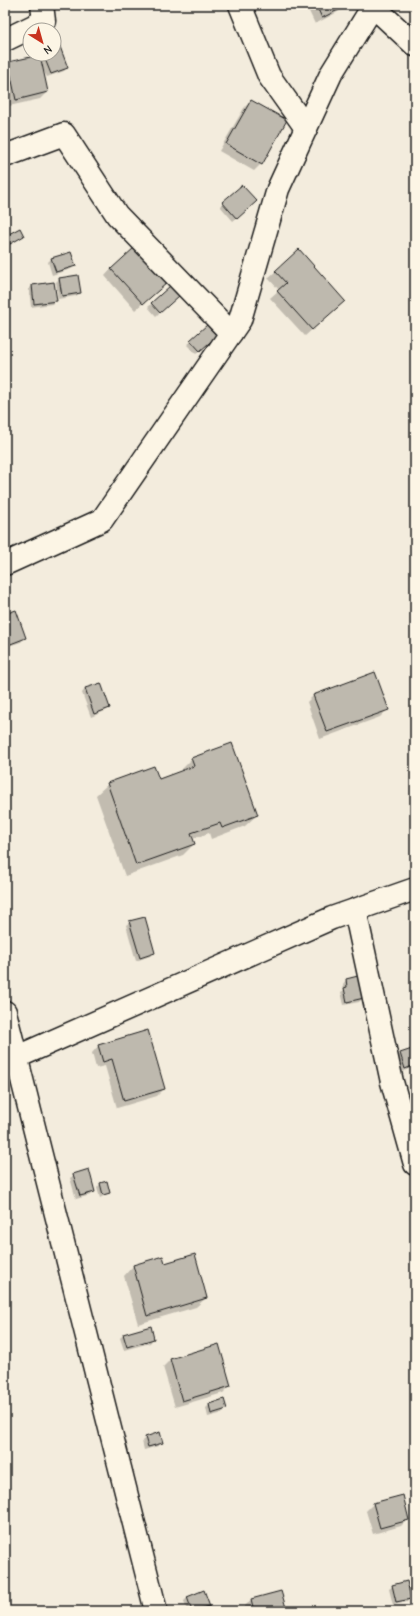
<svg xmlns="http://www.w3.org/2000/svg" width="420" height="1616" viewBox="0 0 420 1616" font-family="'Comic Neue',sans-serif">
<rect width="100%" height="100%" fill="#f3ecdd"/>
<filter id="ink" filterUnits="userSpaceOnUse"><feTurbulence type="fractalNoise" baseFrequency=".025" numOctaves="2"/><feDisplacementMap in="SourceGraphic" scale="8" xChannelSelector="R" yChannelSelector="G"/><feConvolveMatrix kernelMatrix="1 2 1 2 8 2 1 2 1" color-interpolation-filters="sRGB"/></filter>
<g filter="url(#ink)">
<g fill="#0003">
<path d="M306,5H351L315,24Z"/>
<path d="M54,38L67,67L64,71L47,77L42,68L47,92L40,99L9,106L5,86V67L8,63L39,57L38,54H54Z"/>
<path d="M251,101L261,164L254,171L219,151L244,108Z"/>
<path d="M223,203L252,205L233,221L220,206Z"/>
<path d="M23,236L6,247L5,245L6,237Z"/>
<path d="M299,251L336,308L305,336L270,298L279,290L268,278Z"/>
<path d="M51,259L74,266L71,269L52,275L48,262Z"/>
<path d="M111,269L158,290L135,310L105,276Z"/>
<path d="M59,279L80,293L76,296L58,299L56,282Z"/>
<path d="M53,283L56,300L52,304L31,307L29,289L32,286Z"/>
<path d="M170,288L174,299L156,316L148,307Z"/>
<path d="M207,327L212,340L196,354L187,345Z"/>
<path d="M5,615L24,638L21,642L5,647Z"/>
<path d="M100,684L109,708L105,711L91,717L82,693L85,689Z"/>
<path d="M314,695L387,710L380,717L320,739L307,702Z"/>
<path d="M192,759L257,815L245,826L211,839L209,833L192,839L194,844L183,855L125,876L96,795L108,784L159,780L181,772V770Z"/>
<path d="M130,922L154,953L150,956L136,961L126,925Z"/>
<path d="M346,980L363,998L359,1002L344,1005L341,992L344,990L343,984Z"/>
<path d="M99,1045L164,1089L157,1096L117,1108L105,1066L96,1068L92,1053Z"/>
<path d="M400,1054L415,1060V1066L402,1072L397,1058Z"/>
<path d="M74,1175L94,1191L91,1195L76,1199L70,1178Z"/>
<path d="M100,1184L109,1193L100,1198L97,1188Z"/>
<path d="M164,1264L206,1298L196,1307L138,1324L124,1276L133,1266Z"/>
<path d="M124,1334L153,1339L150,1343L124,1350L120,1338Z"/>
<path d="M219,1346L230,1386L223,1393L175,1407L163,1367L170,1360Z"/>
<path d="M209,1405L226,1409L223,1413L208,1417L206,1408Z"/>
<path d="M145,1438L162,1442L158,1446L144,1450L142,1441Z"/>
<path d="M373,1504L408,1519L401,1526L373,1534L366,1511Z"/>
<path d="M393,1586L410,1598L407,1602L393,1605L389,1589Z"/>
<path d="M204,1592L209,1606L202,1611H187L184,1601L187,1598Z"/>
<path d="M281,1592L286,1611H245L244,1607L251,1600Z"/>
</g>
<g fill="#beb9ae" stroke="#1c1c1c">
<path d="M316,5H348L322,18Z"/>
<path d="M56,36L68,68L51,74L43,54H54V37Z"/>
<path d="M40,55L48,92L16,100L8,62Z"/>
<path d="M251,100L287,120L262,165L226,144Z"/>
<path d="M242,185L257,201L237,219L222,202Z"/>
<path d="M20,228L24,236L10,244L5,236Z"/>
<path d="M135,247L167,283L143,304L111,269Z"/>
<path d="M299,249L345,301L312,330L277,291L286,283L275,271Z"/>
<path d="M71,252L76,266L56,272L51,258Z"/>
<path d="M78,275L81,293L62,296L59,278Z"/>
<path d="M54,282L57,301L34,304L32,285Z"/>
<path d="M170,286L179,296L160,313L151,303Z"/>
<path d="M207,325L217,336L200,351L190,340Z"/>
<path d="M16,610L26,638L8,645L5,638V614Z"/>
<path d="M375,672L389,710L327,732L313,695Z"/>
<path d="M101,683L110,708L94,714L85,688Z"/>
<path d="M232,743L258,815L222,828L220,823L191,833L195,844L136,865L107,783L154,766L159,779L194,766L191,758Z"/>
<path d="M145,917L155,953L140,958L129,921Z"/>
<path d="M358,976L364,998L347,1002L344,988L347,987L346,979Z"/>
<path d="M148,1030L165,1089L124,1101L112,1059L103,1062L98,1045Z"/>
<path d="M412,1049L415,1057V1065L405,1069L400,1053Z"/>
<path d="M89,1169L95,1192L80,1196L73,1174Z"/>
<path d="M107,1181L110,1193L103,1195L100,1183Z"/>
<path d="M195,1254L207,1298L147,1316L133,1265L163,1256L165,1263Z"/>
<path d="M151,1326L154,1339L127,1347L123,1334Z"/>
<path d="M219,1344L231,1386L182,1401L170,1359Z"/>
<path d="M224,1399L227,1409L211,1414L209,1404Z"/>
<path d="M160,1432L163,1443L148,1447L145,1437Z"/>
<path d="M403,1495L409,1520L380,1528L373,1503Z"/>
<path d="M407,1581L411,1599L396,1602L392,1585Z"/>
<path d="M204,1590L210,1606L192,1611L187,1597Z"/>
<path d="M281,1591L287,1611H254L251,1599Z"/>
</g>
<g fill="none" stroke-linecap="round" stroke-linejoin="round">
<defs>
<g id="minor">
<path d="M240,5L269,76L306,128"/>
<path d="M5,40L44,21L42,5"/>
<path d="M5,156L64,134L117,215L231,333"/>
<path d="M5,564L102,520L240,320L278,189L331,74L373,6L415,45"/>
<path d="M355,910L392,1082L415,1164"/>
<path d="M5,1012L156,1611"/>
<path d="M17,1057L332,918L415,889"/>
</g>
</defs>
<use href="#minor" stroke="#1c1c1c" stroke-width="25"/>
<use href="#minor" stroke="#fcf5e5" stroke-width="22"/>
</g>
</g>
<rect width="420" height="1616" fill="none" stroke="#fcf5e5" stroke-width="20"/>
<rect x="10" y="10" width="400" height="1596" fill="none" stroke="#1c1c1c" stroke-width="1.5" filter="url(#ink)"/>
<g transform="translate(42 42) rotate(143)"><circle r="19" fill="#fcf5e5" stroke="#a29e95"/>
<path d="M0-3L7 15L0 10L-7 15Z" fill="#c8321e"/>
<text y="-6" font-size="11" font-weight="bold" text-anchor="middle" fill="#1c1c1c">N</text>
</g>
</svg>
